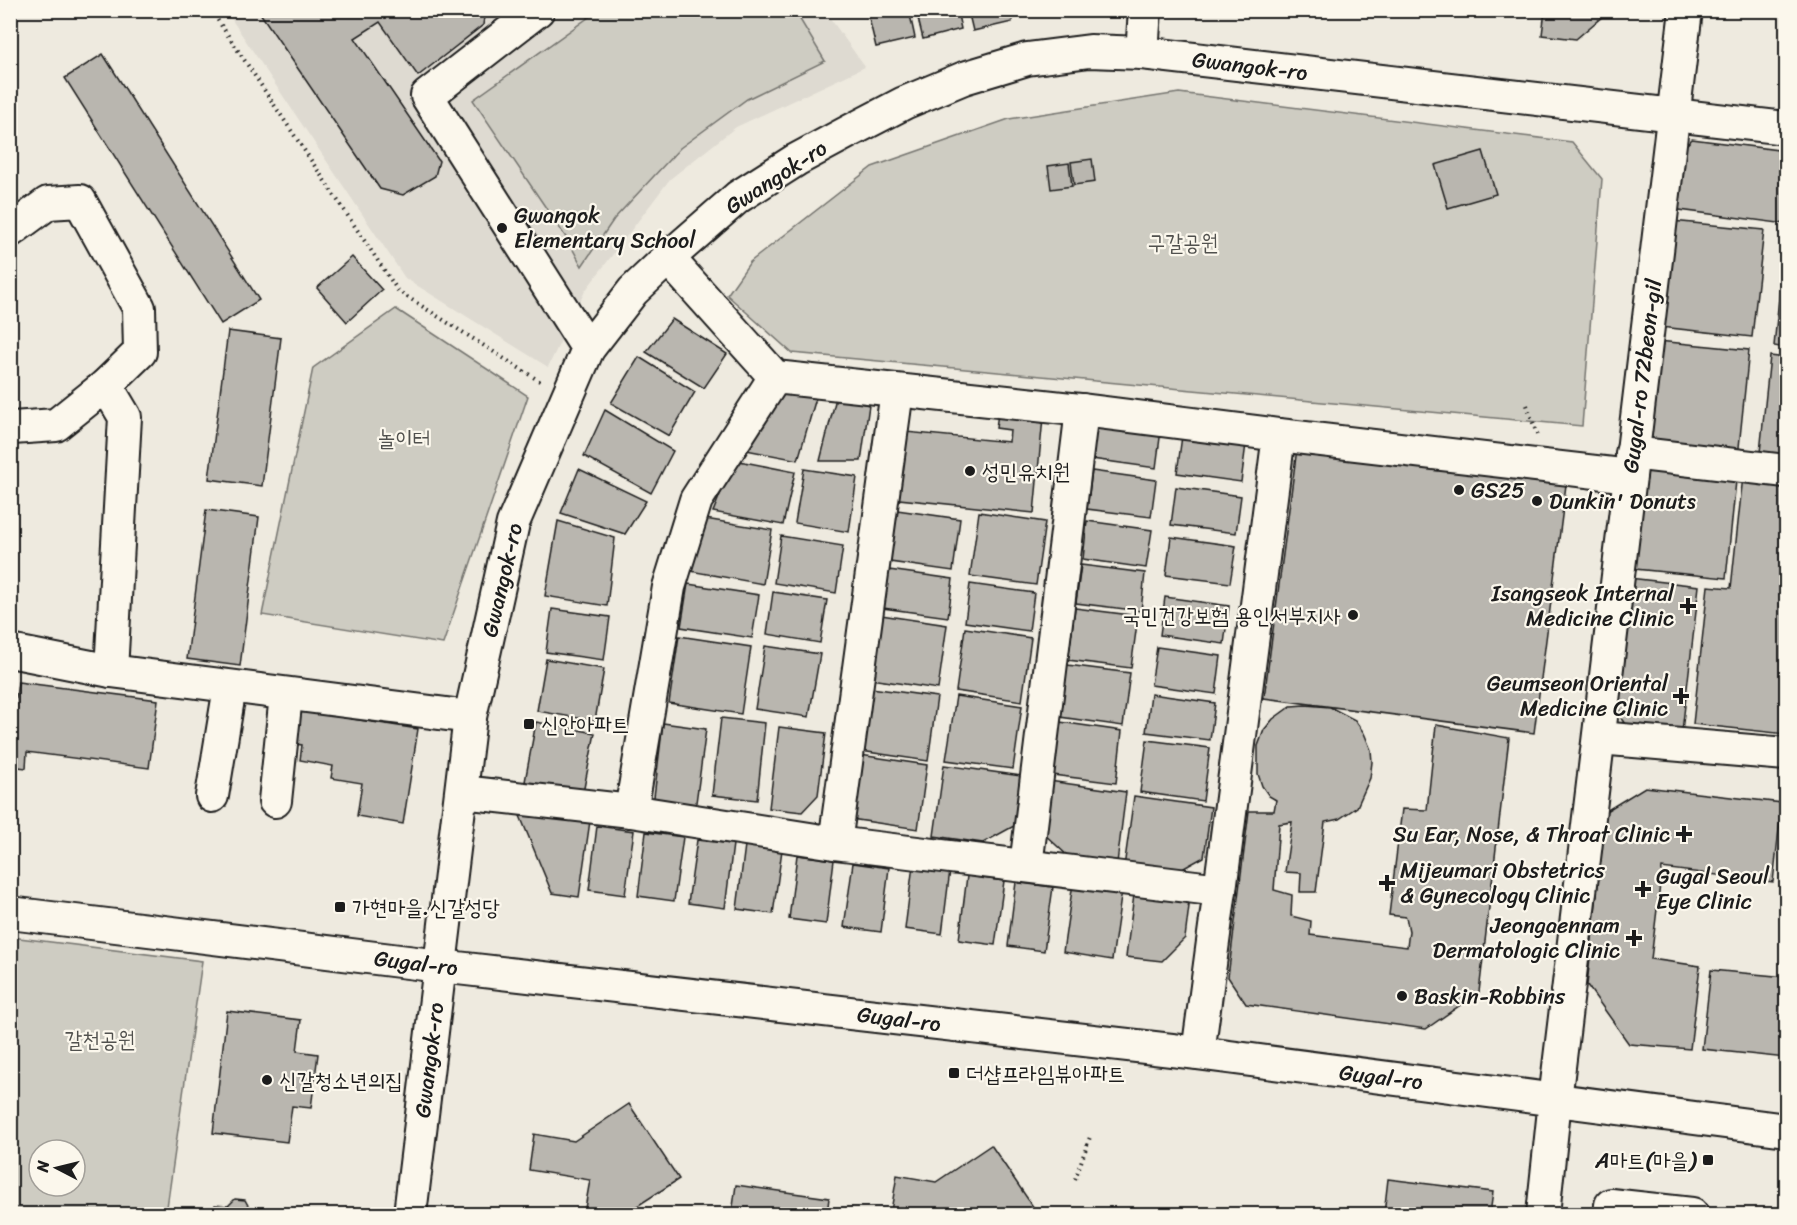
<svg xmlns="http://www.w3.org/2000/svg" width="1797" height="1225" viewBox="0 0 1797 1225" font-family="Sriracha,'Poor Story',sans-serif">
<rect width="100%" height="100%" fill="#eeeadf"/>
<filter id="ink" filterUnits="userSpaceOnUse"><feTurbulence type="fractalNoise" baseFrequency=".0167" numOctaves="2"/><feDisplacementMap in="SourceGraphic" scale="12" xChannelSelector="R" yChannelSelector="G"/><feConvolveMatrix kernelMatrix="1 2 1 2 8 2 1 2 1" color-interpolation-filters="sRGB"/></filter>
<g filter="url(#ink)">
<path fill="#dedad1" d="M226,11H825L865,67L736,127L670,179L585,291L548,367L405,278Z"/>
<g fill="#ceccc2" stroke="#75746f" stroke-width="1.5" fill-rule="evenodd">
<path d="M599,10L795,11L825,61L747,99L680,148L614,219L582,266L567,239L473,100Z"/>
<path d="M1179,93L1572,142L1602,179L1582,426L792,353L727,295L750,262L872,167L1009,119Z"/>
<path d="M396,309L528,396L443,644L262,615L313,368Z"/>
<path d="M11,937L202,961L166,1214H11ZM39,1150H75V1186H39Z"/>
</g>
<g fill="#b9b6af" stroke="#1c1c1c" stroke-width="1.5">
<path d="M258,10H334L338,15L347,10H485L483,25L418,76L380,22L355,38L439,161L435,176L403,195L380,189Z"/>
<path d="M867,10H909L915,38L876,47Z"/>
<path d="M916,10H957L961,29L923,39Z"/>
<path d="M968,10H1010L1012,22L973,31Z"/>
<path d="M1021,10H1048L1022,16Z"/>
<path d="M1545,10H1610L1576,39L1542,35Z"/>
<path d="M103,54L259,300L221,324L65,78Z"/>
<path d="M1692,139L1786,151V224L1672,209L1679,153Z"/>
<path d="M1483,151L1496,194L1448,208L1435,165Z"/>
<path d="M1092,159L1095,182L1074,185L1071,162Z"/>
<path d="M1069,163L1072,186L1051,189L1048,166Z"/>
<path d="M1672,221L1764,230L1752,337L1661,327Z"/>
<path d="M1785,240H1786V348L1774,346Z"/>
<path d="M352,257L382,290L347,322L317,288Z"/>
<path d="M672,319L727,354L704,388L646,352Z"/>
<path d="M228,331L281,338L262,486L209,479Z"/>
<path d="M1658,341L1749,350L1738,457L1647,447Z"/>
<path d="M1770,356L1786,358V465L1759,462Z"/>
<path d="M639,357L695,392L669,436L611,403Z"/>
<path d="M779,392L816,398L798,460L741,449Z"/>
<path d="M836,398L869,405L861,461H820Z"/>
<path d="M605,410L673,451L651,493L584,456Z"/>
<path d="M998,413L1043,418L1034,513L899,499L906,432L1009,442L1010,430L996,428Z"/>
<path d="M1097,422L1161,430L1156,468L1092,459Z"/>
<path d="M1182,436L1246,444L1241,482L1177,473Z"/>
<path d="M1298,441L1567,477L1534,733L1264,698Z"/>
<path d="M734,460L795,472L783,525L713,512Z"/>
<path d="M1646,462L1737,471L1726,578L1635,569Z"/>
<path d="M579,469L646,501L625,534L561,513Z"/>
<path d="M804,469L857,477L849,532L795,523Z"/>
<path d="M1092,471L1156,480L1151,517L1087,509Z"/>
<path d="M1743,476L1786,480V734L1693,724L1708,586L1731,588Z"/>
<path d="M1176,487L1241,496L1236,533L1171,525Z"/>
<path d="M206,510L259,517L240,666L187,659Z"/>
<path d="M897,510L960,519L953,571L890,562Z"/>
<path d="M979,512L1045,522L1036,585L970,576Z"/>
<path d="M699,518L772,530L763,584L690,571Z"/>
<path d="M558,521L615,538L607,606L545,596Z"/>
<path d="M1087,521L1152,530L1146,568L1083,559Z"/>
<path d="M781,536L843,546L836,593L774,583Z"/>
<path d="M1171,537L1236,546L1230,583L1166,575Z"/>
<path d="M1081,565L1145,573L1141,611L1076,603Z"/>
<path d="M889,570L953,579L948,617L883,608Z"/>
<path d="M1629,578L1699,586L1682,731L1625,724L1613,707Z"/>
<path d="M688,584L759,595L752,638L681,627Z"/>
<path d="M970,584L1034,593L1029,631L965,622Z"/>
<path d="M773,592L827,600L820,643L767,634Z"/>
<path d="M1165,597L1229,606L1224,644L1160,635Z"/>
<path d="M1075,608L1138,616L1131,668L1068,660Z"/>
<path d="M552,609L610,617L604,660L546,652Z"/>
<path d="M881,615L947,625L938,689L871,679Z"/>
<path d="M965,628L1031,638L1022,701L956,691Z"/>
<path d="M679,636L751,647L741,714L669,703Z"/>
<path d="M765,646L820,654L809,717L755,709Z"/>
<path d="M1157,647L1221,656L1216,694L1151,685Z"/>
<path d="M546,659L604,669L595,721L537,711Z"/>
<path d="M1067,665L1130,673L1123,726L1060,717Z"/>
<path d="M18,682L158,700L149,768L27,752L26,768L10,766V697L16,698Z"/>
<path d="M871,688L937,697L928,761L861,751Z"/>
<path d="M1151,694L1215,703L1210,740L1146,732Z"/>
<path d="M956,696L1022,706L1013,769L946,760Z"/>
<path d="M1305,705L1330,707L1355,720L1364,733L1371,750L1372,762L1370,778L1357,807L1339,819L1325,822L1316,892H1300L1301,873L1285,872L1292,822L1279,824L1274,890L1292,895L1291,916L1311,921L1310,935L1407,947L1409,931L1406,917L1389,915L1402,809L1427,810L1436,725L1509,738L1479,992L1426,1029L1246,1004L1228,977L1249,811H1274L1276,800L1269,796L1262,786L1258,774V746L1264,730L1273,719L1291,706Z"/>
<path d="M294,710L418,729L403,824L357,816L362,783L331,778L333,766L300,760L302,745L289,743Z"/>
<path d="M721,718L765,723L757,800L712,795Z"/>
<path d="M536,722L595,733L582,798L524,787Z"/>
<path d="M1060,722L1122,731L1116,783L1053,775Z"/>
<path d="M663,723L706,729L695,810L653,805Z"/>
<path d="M779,727L826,733L818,795L802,812L769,808Z"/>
<path d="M1147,740L1210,748L1203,801L1140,792Z"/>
<path d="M860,755L927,765L918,829L851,819Z"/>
<path d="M944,765L1021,776L1014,826L983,843L934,836Z"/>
<path d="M1049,781L1126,792L1117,863L1068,856L1042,832Z"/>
<path d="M1645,787L1782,803L1773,882L1662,868L1651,959L1700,966L1690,1049L1629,1044L1587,985L1606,811Z"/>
<path d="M1134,796L1211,807L1204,857L1173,874L1124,867Z"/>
<path d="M518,811L590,821L579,897L552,893Z"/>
<path d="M597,826L634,831L625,895L589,890Z"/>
<path d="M646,832L683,837L674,901L638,896Z"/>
<path d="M697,840L733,844L725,908L688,903Z"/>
<path d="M745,845L782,850L773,914L737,909Z"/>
<path d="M797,855L834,860L826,924L789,919Z"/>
<path d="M853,863L889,868L881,932L844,927Z"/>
<path d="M913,865L950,870L942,934L905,929Z"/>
<path d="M967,876L1004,881L995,945L959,940Z"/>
<path d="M1016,882L1053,887L1044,951L1008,946Z"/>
<path d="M1073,883L1122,890L1112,960L1063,952Z"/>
<path d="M1135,887L1178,893L1189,906L1185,938L1162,961L1126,957Z"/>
<path d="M1711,970L1786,977V1058L1702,1049Z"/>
<path d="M227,1011L301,1020L297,1051L318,1054L311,1108L292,1106L287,1142L213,1133Z"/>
<path d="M629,1104L679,1179L625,1214H584L590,1180L529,1170L534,1134L574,1141Z"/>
<path d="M991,1145L1038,1214H912L891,1211L897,1175L936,1182Z"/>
<path d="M1388,1179L1493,1192L1490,1214H1384Z"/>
<path d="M736,1185L829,1198L827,1214H732Z"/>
<path d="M235,1199L245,1200L249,1207L265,1209V1214H214L215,1205L228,1206Z"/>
<path d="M1327,1207L1332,1214H1317Z"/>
</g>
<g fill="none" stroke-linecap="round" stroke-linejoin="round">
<defs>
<g id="minor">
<path d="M538,10L427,96L588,349"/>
<path d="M1142,53L1145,10"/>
<path d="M10,231L48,203L80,201L139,308L140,352L106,385L56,425L12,428L10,427"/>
<path d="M668,258L775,377L696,500L669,587L631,811L835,843L1220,890L1279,435L1082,410L775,377"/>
<path d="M106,385L125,417L111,671"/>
<path d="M1279,435L1630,476"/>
<path d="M1632,453L1786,471"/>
<path d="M10,651L111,671L470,717"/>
<path d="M1599,738L1786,754"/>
<path d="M462,792L631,811"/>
<path d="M212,796L230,687"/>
<path d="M275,801L286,695"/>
<path d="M835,843L897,391"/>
<path d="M1026,866L1082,410"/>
<path d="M10,913L440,966L1198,1053L1786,1130"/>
<path d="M1198,1053L1220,890"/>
<path d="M410,1214L470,717L513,523L588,349L633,291L668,258L738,197L796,160L850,131L904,103L964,78L1027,59L1090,51L1142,53L1786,128"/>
<path d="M1543,1214L1555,1100L1686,10"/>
<path d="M1610,1214L1611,1205L1692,1214"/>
</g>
</defs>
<use href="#minor" stroke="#1c1c1c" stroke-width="36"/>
<g stroke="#1c1c1c" stroke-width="4" stroke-dasharray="1.5 4.5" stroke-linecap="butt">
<path d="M211,10L398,291L541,382"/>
<path d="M1527,405L1537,435"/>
<path d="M1075,1179L1090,1137"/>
</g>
<use href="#minor" stroke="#fbf7ec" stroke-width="32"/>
</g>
</g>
<g fill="#1c1c1c" stroke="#fbf7ec" stroke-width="2">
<circle cx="502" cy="228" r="6"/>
<circle cx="970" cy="471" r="6"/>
<circle cx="1459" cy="490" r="6"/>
<circle cx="1537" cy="501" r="6"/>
<path d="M1685 597h6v6h6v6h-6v6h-6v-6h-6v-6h6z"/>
<circle cx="1353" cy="615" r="6"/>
<path d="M1678 687h6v6h6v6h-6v6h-6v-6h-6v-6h6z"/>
<rect x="523" y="718" width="12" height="12" rx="3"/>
<path d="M1681 825h6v6h6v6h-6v6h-6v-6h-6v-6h6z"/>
<path d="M1384 874h6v6h6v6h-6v6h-6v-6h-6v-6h6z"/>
<path d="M1640 880h6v6h6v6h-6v6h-6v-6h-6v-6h6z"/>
<rect x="334" y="901" width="12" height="12" rx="3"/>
<path d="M1631 929h6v6h6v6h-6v6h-6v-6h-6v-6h6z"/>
<circle cx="1402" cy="996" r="6"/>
<rect x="948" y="1067" width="12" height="12" rx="3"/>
<circle cx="267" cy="1080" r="6"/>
<rect x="1702" y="1154" width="12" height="12" rx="3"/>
</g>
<g text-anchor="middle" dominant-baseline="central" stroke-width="4.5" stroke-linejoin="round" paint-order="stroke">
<g font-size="22" fill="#1c1c1c" stroke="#fbf7ec">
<text transform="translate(1250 66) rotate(7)">Gwangok-ro</text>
<text transform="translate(776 177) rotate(-33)">Gwangok-ro</text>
<text transform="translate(1642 376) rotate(-83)">Gugal-ro 72beon-gil</text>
<text transform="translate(502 580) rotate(-77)">Gwangok-ro</text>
<text transform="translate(416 963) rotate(7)">Gugal-ro</text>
<text transform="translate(899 1019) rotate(7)">Gugal-ro</text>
<text transform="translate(429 1060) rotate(-83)">Gwangok-ro</text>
<text transform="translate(1381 1077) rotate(7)">Gugal-ro</text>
</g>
<g font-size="22" fill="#1c1c1c" stroke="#fbf7ec" text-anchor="start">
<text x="514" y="215">Gwangok<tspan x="514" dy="25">Elementary School</tspan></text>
<text x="982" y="471">성민유치원</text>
<text x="1471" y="490">GS25</text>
<text x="1549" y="501">Dunkin' Donuts</text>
<text x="1674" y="593" text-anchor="end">Isangseok Internal<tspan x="1674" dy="25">Medicine Clinic</tspan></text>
<text x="1341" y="615" text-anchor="end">국민건강보험 용인서부지사</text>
<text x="1668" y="683" text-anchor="end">Geumseon Oriental<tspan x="1668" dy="25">Medicine Clinic</tspan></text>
<text x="541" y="724">신안아파트</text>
<text x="1670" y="834" text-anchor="end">Su Ear, Nose, &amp; Throat Clinic</text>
<text x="1400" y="870">Mijeumari Obstetrics<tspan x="1400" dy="25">&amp; Gynecology Clinic</tspan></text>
<text x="1656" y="876">Gugal Seoul<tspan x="1656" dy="25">Eye Clinic</tspan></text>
<text x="352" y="907">가현마을.신갈성당</text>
<text x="1620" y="925" text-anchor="end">Jeongaennam<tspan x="1620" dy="25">Dermatologic Clinic</tspan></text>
<text x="1414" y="996">Baskin-Robbins</text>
<text x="966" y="1073">더샵프라임뷰아파트</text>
<text x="279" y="1080">신갈청소년의집</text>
<text x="1696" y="1160" text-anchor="end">A마트(마을)</text>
</g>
<g font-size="22" fill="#51514e" stroke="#fbf7ec">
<text x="1183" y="242">구갈공원</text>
<text x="404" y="438">놀이터</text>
<text x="100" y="1039">갈천공원</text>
</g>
</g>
<rect width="1797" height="1225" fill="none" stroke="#fbf7ec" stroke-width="36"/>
<rect x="18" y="18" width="1761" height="1189" fill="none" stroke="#1c1c1c" stroke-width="2" filter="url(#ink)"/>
<g transform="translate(57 1168) rotate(277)"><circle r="28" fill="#fbf7ec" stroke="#a29f99" stroke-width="1.5"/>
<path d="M0-4.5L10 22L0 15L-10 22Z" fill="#1c1c1c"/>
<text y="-9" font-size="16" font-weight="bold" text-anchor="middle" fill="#1c1c1c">N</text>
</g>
</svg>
